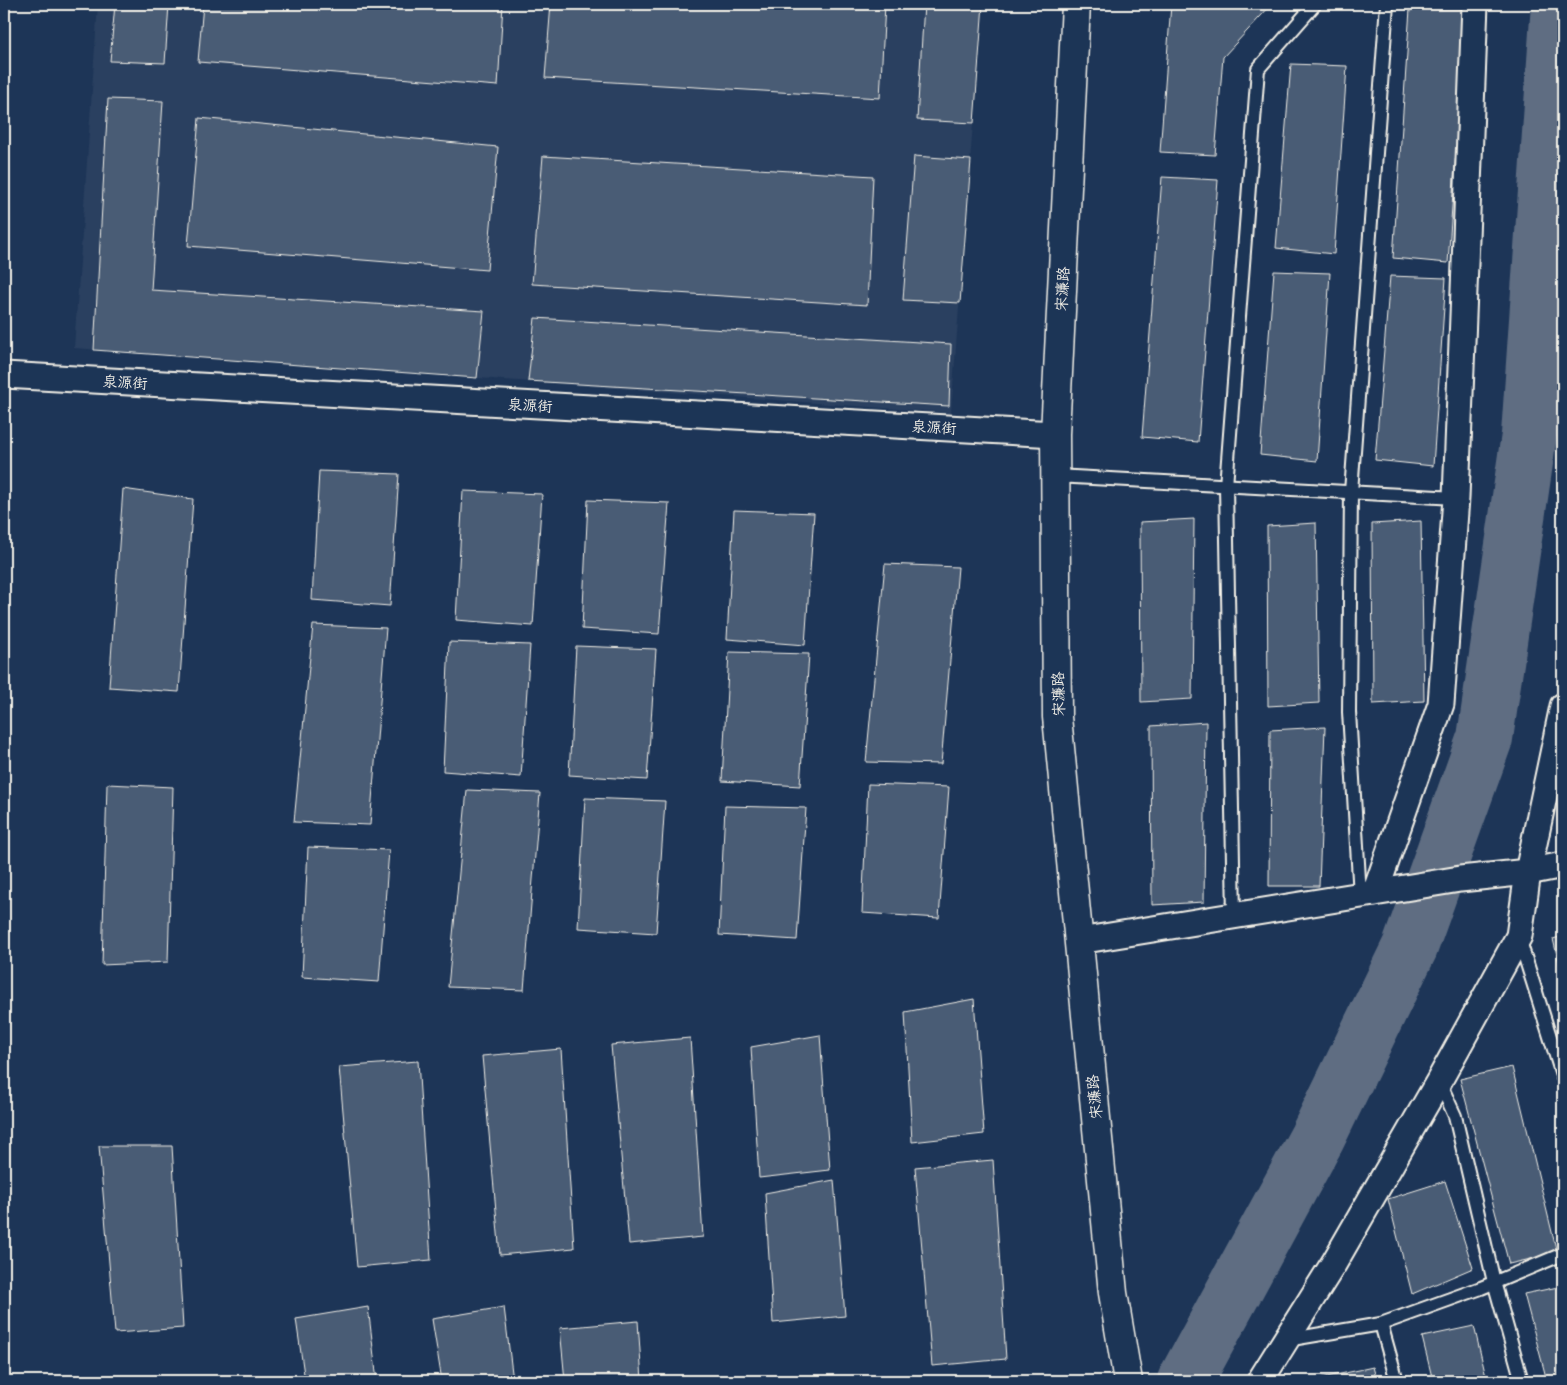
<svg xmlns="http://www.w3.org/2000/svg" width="1567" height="1385" viewBox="0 0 1567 1385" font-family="Delius,'LXGW WenKai TC',sans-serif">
<rect width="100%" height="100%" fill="#1d3557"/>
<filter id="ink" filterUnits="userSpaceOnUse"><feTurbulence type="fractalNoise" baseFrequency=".02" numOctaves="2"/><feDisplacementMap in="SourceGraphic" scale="10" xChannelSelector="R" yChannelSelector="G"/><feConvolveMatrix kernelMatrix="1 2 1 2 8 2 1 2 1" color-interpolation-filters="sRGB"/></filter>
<g filter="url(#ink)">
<path fill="#2a4060" d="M98,4H982L951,413L74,348Z"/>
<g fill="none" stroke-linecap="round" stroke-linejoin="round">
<path stroke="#5e6d82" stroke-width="56" d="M1185,1381L1317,1138L1410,947L1485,738L1529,435L1559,4"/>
</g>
<g fill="#485b74" stroke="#f4f1e8">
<path d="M115,4H169L165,63L110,61Z"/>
<path d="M203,4H503L498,86L198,62Z"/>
<path d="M551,4H885L880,98L545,78Z"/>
<path d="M924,4H983L974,123L917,120Z"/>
<path d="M1171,4H1272L1223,57L1215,155L1160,152Z"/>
<path d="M1410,9H1466L1448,263L1393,258Z"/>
<path d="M1291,64L1347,66L1334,254L1276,248Z"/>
<path d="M108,99L163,101L151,290L484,311L477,378L94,350Z"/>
<path d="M199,118L498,147L487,270L188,246Z"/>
<path d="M543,156L873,176L867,305L532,284Z"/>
<path d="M914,156L971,160L960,303L903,300Z"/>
<path d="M1162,177L1218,180L1198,442L1142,437Z"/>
<path d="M1274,271L1330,273L1317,461L1260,455Z"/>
<path d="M1390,276L1446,278L1433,466L1375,460Z"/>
<path d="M535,318L951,344L949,406L528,381Z"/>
<path d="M319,471L399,474L390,606L312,600Z"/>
<path d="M123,489L193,499L179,692L109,687Z"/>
<path d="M463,491L542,494L533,626L456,620Z"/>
<path d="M588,500L669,503L659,634L582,629Z"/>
<path d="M734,510L814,513L805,645L727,639Z"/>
<path d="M1194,519L1192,699L1141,702L1140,522Z"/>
<path d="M1421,521L1424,701L1373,704L1372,524Z"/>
<path d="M1316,523L1319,703L1268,706L1267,526Z"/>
<path d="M885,564L958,567L941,764L866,762Z"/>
<path d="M313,625L386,628L370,825L294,822Z"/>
<path d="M449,642L530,645L521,777L443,771Z"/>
<path d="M576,646L656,649L647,780L569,775Z"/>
<path d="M729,652L809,654L800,786L722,781Z"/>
<path d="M1206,722L1204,902L1152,905L1151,726Z"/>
<path d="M1325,727L1319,886H1269L1270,730Z"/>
<path d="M107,784L173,787L168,962L102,965Z"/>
<path d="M868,784L949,787L939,918L862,913Z"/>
<path d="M467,790L540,793L524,990L448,987Z"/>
<path d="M585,798L665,801L656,933L578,928Z"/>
<path d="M725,806L806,808L797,940L719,935Z"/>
<path d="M308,847L389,850L379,982L302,977Z"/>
<path d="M1563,936V980L1553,939Z"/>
<path d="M974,999L984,1134L912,1142L905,1012Z"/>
<path d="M820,1035L830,1170L759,1178L751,1047Z"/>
<path d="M690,1038L703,1237L629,1244L611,1045Z"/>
<path d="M561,1049L574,1248L500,1255L482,1056Z"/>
<path d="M418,1061L431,1260L357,1267L339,1067Z"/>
<path d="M1512,1067L1557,1253L1509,1264L1460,1079Z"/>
<path d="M99,1146H172L183,1328L115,1333Z"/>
<path d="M993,1160L1006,1359L932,1366L915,1167Z"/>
<path d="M834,1180L845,1316L773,1323L765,1193Z"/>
<path d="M1445,1181L1473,1268L1412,1294L1388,1199Z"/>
<path d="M1563,1286V1381H1547L1524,1294Z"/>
<path d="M368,1307L377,1381H305L296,1319Z"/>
<path d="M504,1307L513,1381H442L432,1319Z"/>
<path d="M638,1321L642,1381H565L560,1328Z"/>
<path d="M1474,1326L1487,1381H1433L1422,1337Z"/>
<path d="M1373,1367L1377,1381H1322V1378Z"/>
</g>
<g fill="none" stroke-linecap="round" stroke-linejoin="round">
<defs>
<g id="service">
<path d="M1056,476L1456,498"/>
<path d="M1360,896L1349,712L1351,492L1387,4"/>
<path d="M1234,916L1226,486L1258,69L1315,4"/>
<path d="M1519,938L1563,1078"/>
<path d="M1439,1081L1455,1116L1494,1282L1522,1381"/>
<path d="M1381,1324L1397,1381"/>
<path d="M1286,1340L1381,1324L1481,1288L1563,1254"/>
</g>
<g id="minor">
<path d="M4,375L1055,434"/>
<path d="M1375,893L1441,704L1456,498L1475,4"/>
<path d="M1079,941L1460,879L1528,872L1563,865"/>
<path d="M1260,1381L1334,1263L1439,1081L1519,936L1528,872L1563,706"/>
</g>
<path id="tertiary" d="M1076,4L1055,434L1057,717L1113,1293L1128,1381"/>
</defs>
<use href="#service" stroke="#f4f1e8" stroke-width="16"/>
<use href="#minor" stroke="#f4f1e8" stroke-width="29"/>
<use href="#tertiary" stroke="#f4f1e8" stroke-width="31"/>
<use href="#service" stroke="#1d3557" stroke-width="12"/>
<use href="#minor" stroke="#1d3557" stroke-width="25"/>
<use href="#tertiary" stroke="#1d3557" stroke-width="28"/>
</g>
</g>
<g text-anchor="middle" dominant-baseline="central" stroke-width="5" stroke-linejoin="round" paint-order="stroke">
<g font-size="15" fill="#f4f1e8" stroke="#1d3557">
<text transform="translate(1062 289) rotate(-87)">宋濂路</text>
<text transform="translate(125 382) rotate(3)">泉源街</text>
<text transform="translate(530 405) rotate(3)">泉源街</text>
<text transform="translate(934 427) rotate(3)">泉源街</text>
<text transform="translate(1058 694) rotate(-91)">宋濂路</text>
<text transform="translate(1094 1097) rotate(-96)">宋濂路</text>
</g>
</g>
<rect width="1567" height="1385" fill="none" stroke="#1d3557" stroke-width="20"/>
<rect x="10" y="10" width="1547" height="1365" fill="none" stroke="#f4f1e8" stroke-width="2" filter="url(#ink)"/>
</svg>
